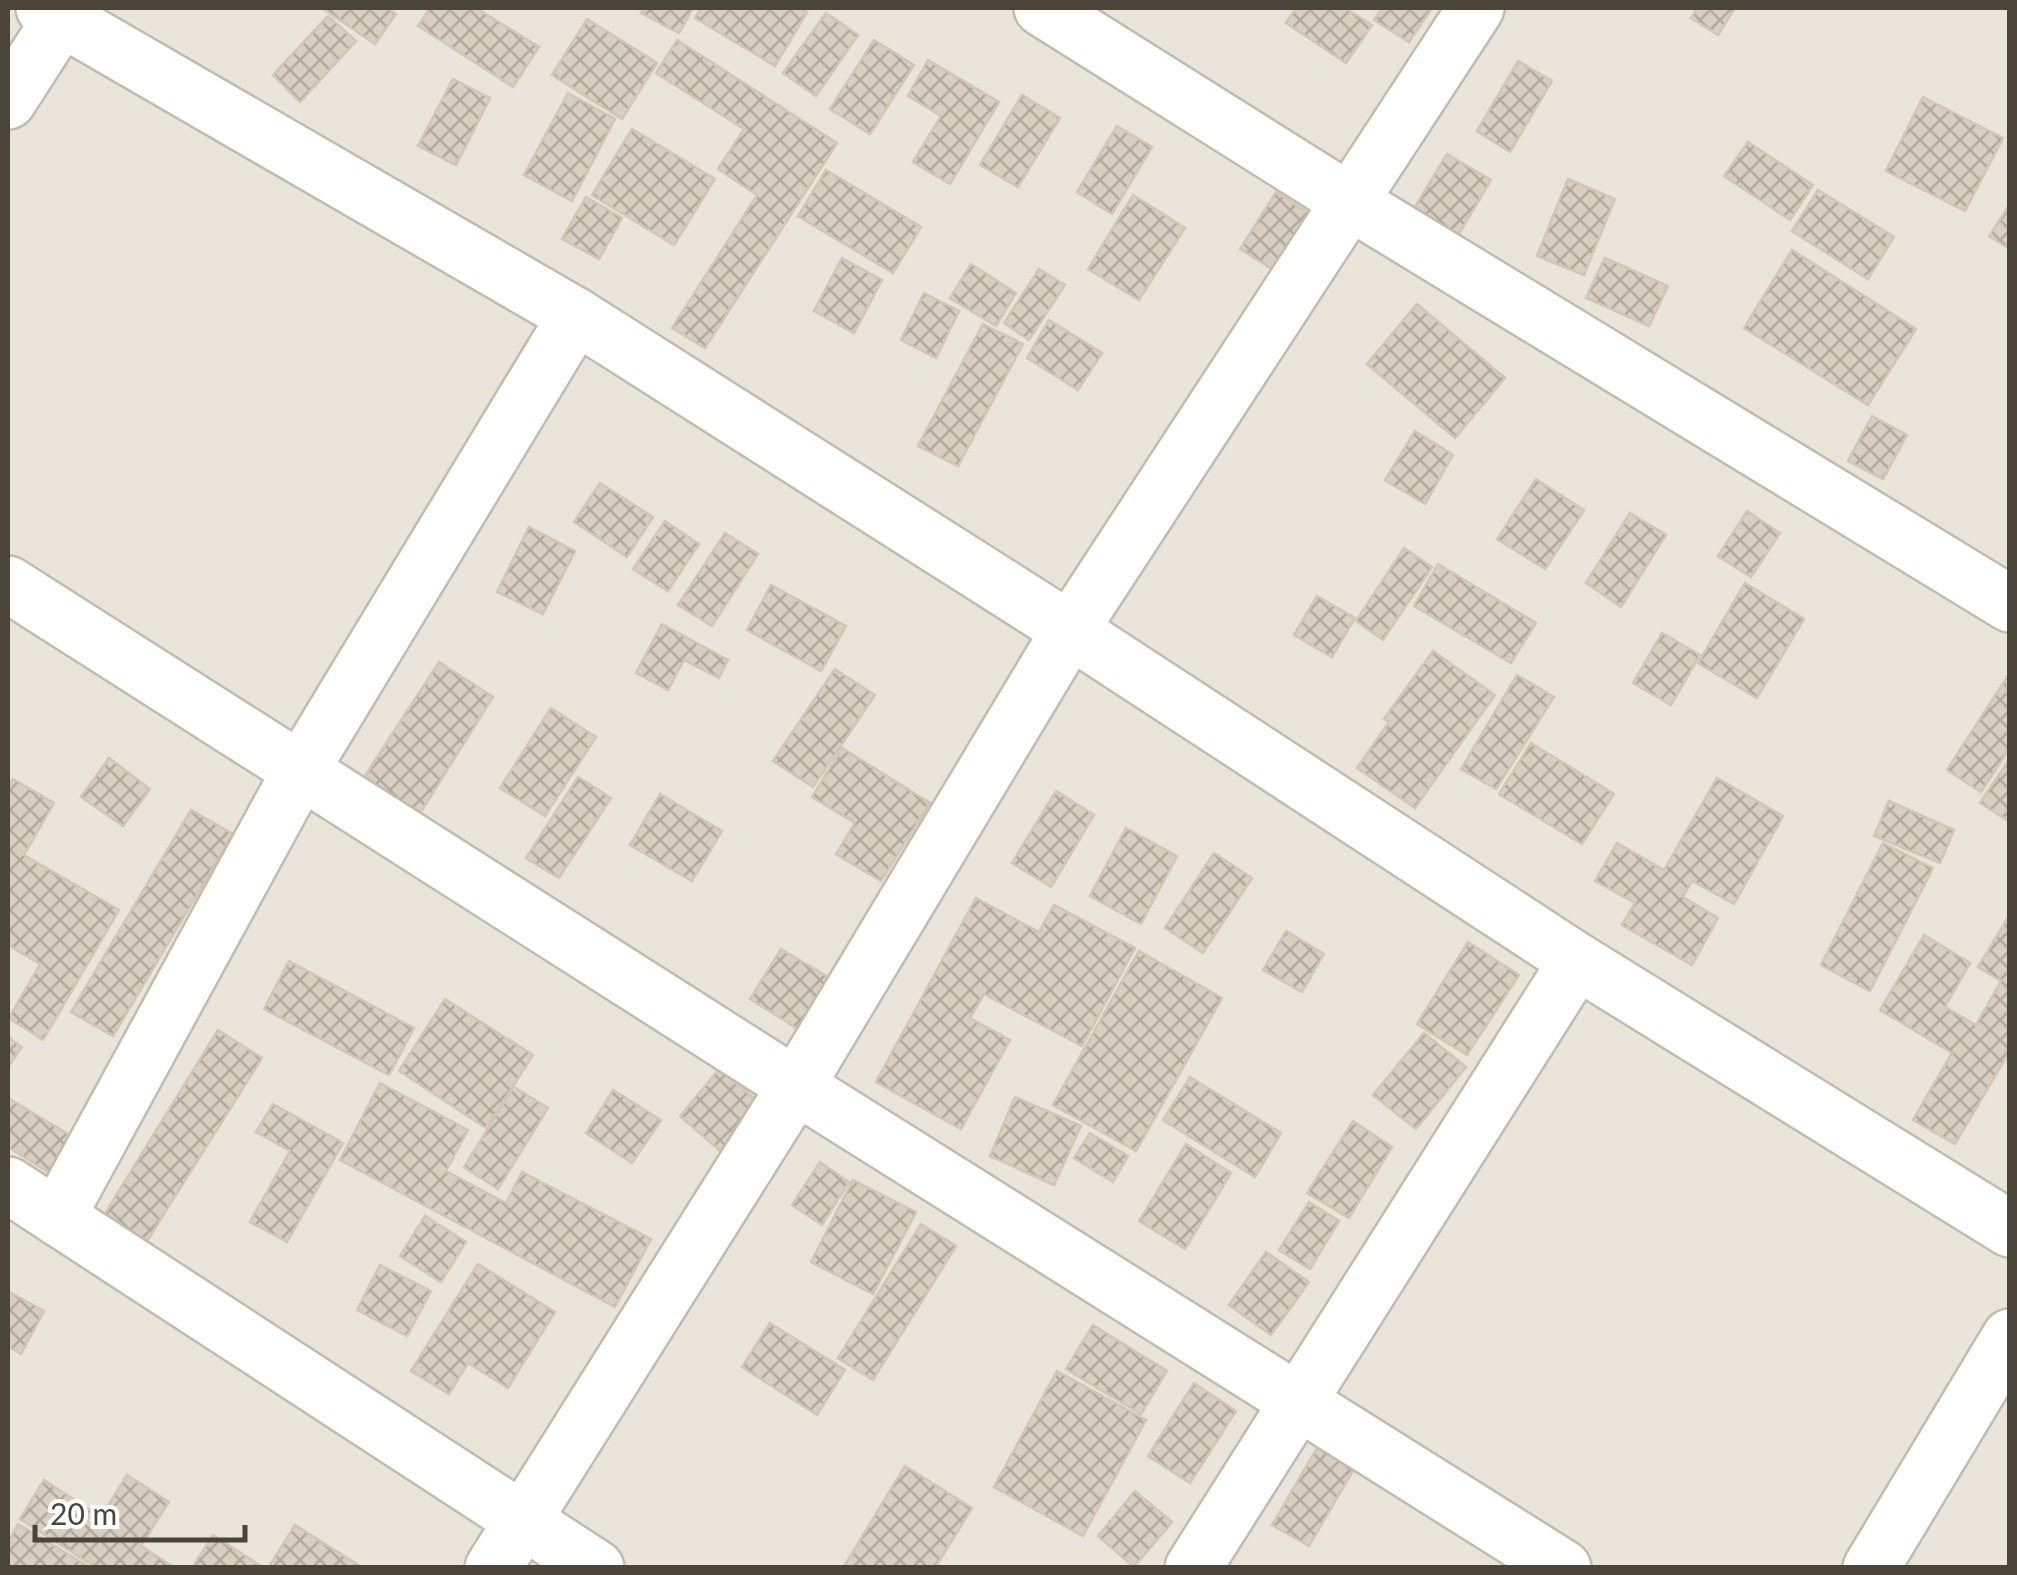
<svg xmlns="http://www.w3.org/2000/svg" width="2017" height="1575" viewBox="0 0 2017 1575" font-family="Lato,sans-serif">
<defs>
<pattern id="building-cross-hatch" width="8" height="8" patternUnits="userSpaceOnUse" patternTransform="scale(2.5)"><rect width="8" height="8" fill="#d8cfc1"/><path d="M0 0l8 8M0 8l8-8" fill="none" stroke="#b1aa9e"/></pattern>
</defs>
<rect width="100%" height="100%" fill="#f6f3ec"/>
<rect fill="#eae5da" x="8" y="8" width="2001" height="1559"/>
<g fill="url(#building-cross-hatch)" stroke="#d3c7b4" stroke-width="2.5">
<path d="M322,8H387L396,14L375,44Z"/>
<path d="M430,8H476L539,47L513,87L418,26Z"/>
<path d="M644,8H693L679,33L641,13Z"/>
<path d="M701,8H799L807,12L775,66L695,18Z"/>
<path d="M1296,8H1345L1372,25L1346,63L1286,23Z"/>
<path d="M1382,8H1432L1409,42L1374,20Z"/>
<path d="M1697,8H1735L1718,35L1691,18Z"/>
<path d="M826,13L858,35L816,96L783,73Z"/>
<path d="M328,16L356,41L300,102L273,75Z"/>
<path d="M587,19L657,63L622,119L552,75Z"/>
<path d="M677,40L837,143L705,348L672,328L757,195L718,169L744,129L656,73Z"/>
<path d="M874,40L914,65L870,134L830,109Z"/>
<path d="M928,60L999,102L950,184L913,162L941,116L908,96Z"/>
<path d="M1518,61L1552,81L1510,152L1477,131Z"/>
<path d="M453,79L490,98L456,165L418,146Z"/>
<path d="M568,93L615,119L572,201L524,175Z"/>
<path d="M1022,95L1060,118L1018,187L980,165Z"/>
<path d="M1923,97L2003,138L1965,211L1886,171Z"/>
<path d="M1117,126L1152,147L1112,214L1077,192Z"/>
<path d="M632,129L715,179L674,245L592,195Z"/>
<path d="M1748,142L1813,185L1790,220L1724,176Z"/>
<path d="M1447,154L1491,180L1457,237L1413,210Z"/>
<path d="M826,170L921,227L893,273L798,216Z"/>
<path d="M1568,179L1615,199L1584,275L1537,256Z"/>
<path d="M1818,190L1894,237L1868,279L1792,231Z"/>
<path d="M1276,192L1324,223L1288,279L1240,249Z"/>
<path d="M1133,195L1185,228L1139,300L1088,269Z"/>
<path d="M586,197L622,218L599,259L562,239Z"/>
<path d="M2010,204V249L1989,236Z"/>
<path d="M1792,250L1916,329L1868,405L1744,328Z"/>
<path d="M842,258L882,280L854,333L814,311Z"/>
<path d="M1605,258L1668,286L1649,326L1586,298Z"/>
<path d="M971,264L1016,293L996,326L950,298Z"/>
<path d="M1039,269L1065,285L1029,340L1004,323Z"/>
<path d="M924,293L959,311L936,358L901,340Z"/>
<path d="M1417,304L1505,378L1455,438L1367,364Z"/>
<path d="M1049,320L1102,353L1078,390L1027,358Z"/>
<path d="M983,324L1023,344L958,466L918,446Z"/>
<path d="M1872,416L1907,435L1883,479L1848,461Z"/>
<path d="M1415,431L1453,455L1425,504L1385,480Z"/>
<path d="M1536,479L1584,510L1545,569L1497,539Z"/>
<path d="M600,483L653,517L627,557L574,522Z"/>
<path d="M1747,511L1780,533L1751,577L1718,556Z"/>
<path d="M1630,513L1666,535L1621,607L1586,583Z"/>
<path d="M665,521L699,544L668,591L633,569Z"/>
<path d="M529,527L575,551L543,614L497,592Z"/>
<path d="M725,533L758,554L712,626L678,605Z"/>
<path d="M1404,548L1432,567L1383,640L1356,621Z"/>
<path d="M1438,564L1536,623L1511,663L1414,606Z"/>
<path d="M1745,583L1804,619L1757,698L1698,663Z"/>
<path d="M771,585L846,626L821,671L747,630Z"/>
<path d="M1317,596L1355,618L1332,657L1294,635Z"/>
<path d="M662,624L728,660L719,678L684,660L668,690L636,673Z"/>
<path d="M1662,633L1700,655L1671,705L1633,683Z"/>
<path d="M1433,651L1495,695L1415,808L1357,768L1389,722L1384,719Z"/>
<path d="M439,662L493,697L419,815L363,779Z"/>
<path d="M835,669L875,695L813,787L773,761Z"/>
<path d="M1517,675L1554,697L1496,789L1461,769Z"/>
<path d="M2007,677L2010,748L1981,792L1947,770Z"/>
<path d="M551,708L596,737L545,816L500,788Z"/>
<path d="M1531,743L1614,794L1582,844L1499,794Z"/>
<path d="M842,748L930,803L881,881L836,854L855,823L812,797Z"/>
<path d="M109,758L150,789L123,826L81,797Z"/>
<path d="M2010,758V822L1980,803Z"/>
<path d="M578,777L611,798L559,878L526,858Z"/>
<path d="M1717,778L1783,816L1734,904L1692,881L1683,897L1718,918L1692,965L1622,925L1635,903L1595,881L1617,843L1664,870Z"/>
<path d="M13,779L54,803L24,855L119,910L43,1040L9,1018L40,964L8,945V788Z"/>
<path d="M1056,791L1094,815L1051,887L1012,863Z"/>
<path d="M660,794L722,831L692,881L630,845Z"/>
<path d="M1889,801L1954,830L1940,863L1874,836Z"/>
<path d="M191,810L233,834L113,1036L71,1012Z"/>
<path d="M1126,828L1177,856L1141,924L1090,896Z"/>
<path d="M1883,843L1933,868L1870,991L1821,965Z"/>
<path d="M1214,853L1252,878L1203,953L1165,928Z"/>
<path d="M976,898L1039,932L1054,905L1135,948L1082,1046L984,994L970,1018L1010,1040L961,1129L876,1082Z"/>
<path d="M2010,914V1051L1955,1144L1913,1120L1952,1053L1880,1010L1924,935L1970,963L1945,1007L1976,1025L2001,981L1978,967Z"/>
<path d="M1286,931L1324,954L1302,992L1263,970Z"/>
<path d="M1468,942L1519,975L1467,1055L1417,1024Z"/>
<path d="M781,949L838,983L806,1034L750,999Z"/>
<path d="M1139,951L1222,998L1136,1151L1053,1105Z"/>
<path d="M289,961L414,1028L389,1075L264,1009Z"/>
<path d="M445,999L533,1055L486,1128L399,1071Z"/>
<path d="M218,1030L262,1058L147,1241L104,1215Z"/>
<path d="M1424,1033L1466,1067L1416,1129L1373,1095Z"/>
<path d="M8,1037L22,1047L8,1067Z"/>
<path d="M719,1069L767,1109L727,1157L680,1116Z"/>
<path d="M1190,1077L1281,1133L1255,1177L1163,1120Z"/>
<path d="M380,1083L468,1130L446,1171L506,1203L522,1172L651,1239L615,1307L340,1160Z"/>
<path d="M514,1087L548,1108L498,1189L464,1167Z"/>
<path d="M613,1090L661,1120L632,1163L586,1133Z"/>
<path d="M1015,1097L1081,1126L1054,1185L990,1156Z"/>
<path d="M8,1098L73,1137L50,1173L8,1147Z"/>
<path d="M273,1104L343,1143L287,1242L250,1222L290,1151L256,1132Z"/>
<path d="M1353,1121L1392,1147L1349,1218L1307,1193Z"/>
<path d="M1090,1133L1128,1156L1113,1182L1074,1158Z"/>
<path d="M1186,1144L1231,1173L1185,1249L1139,1221Z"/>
<path d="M820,1162L849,1182L822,1225L792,1205Z"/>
<path d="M853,1180L916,1212L873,1294L811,1262Z"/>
<path d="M1309,1202L1339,1221L1310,1269L1279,1250Z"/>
<path d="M425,1216L466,1242L441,1282L400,1256Z"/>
<path d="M921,1224L956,1246L873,1380L838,1358Z"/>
<path d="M1266,1252L1309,1282L1271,1335L1229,1305Z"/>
<path d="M478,1264L555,1312L508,1388L468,1363L449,1394L411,1371Z"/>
<path d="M380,1265L431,1291L407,1336L357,1310Z"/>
<path d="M8,1291L44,1311L21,1354L8,1346Z"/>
<path d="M770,1323L845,1370L817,1415L742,1367Z"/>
<path d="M1093,1325L1167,1371L1141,1414L1066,1369Z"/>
<path d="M1057,1371L1146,1420L1083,1536L994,1487Z"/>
<path d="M1194,1383L1236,1411L1190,1483L1148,1456Z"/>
<path d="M1324,1436L1361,1457L1309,1546L1272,1525Z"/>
<path d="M905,1466L972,1508L935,1568H843Z"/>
<path d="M127,1475L169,1502L141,1546L175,1568H97L20,1519L44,1480L101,1517Z"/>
<path d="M1135,1491L1172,1522L1134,1567L1098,1536Z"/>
<path d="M18,1524L91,1568H8V1542Z"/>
<path d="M295,1525L363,1568H268Z"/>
<path d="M213,1535L264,1568H192Z"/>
</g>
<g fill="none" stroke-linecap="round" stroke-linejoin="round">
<defs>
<g id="street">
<path d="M44,8L576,316L1070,630L1577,961L2010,1229"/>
<path d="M1042,8L1352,203L2010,604"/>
<path d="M8,101L68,8"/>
<path d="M8,584L796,1086L1563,1568"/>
<path d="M8,1185L596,1568"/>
<path d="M57,1217L302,768L576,316"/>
<path d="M493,1568L796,1086L1070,630L1476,8"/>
<path d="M1193,1568L1577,961"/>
<path d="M1871,1568L2010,1337"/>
</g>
</defs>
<use href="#street" stroke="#c2bbae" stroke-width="60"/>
<use href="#street" stroke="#fff" stroke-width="55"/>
</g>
<rect width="2017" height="1575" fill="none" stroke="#4b4439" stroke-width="20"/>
<path d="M35 1525v15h210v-15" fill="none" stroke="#4b4439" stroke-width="5"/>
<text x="50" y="1525" font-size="30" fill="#4b4439" stroke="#ffffff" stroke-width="8" paint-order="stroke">20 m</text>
</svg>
